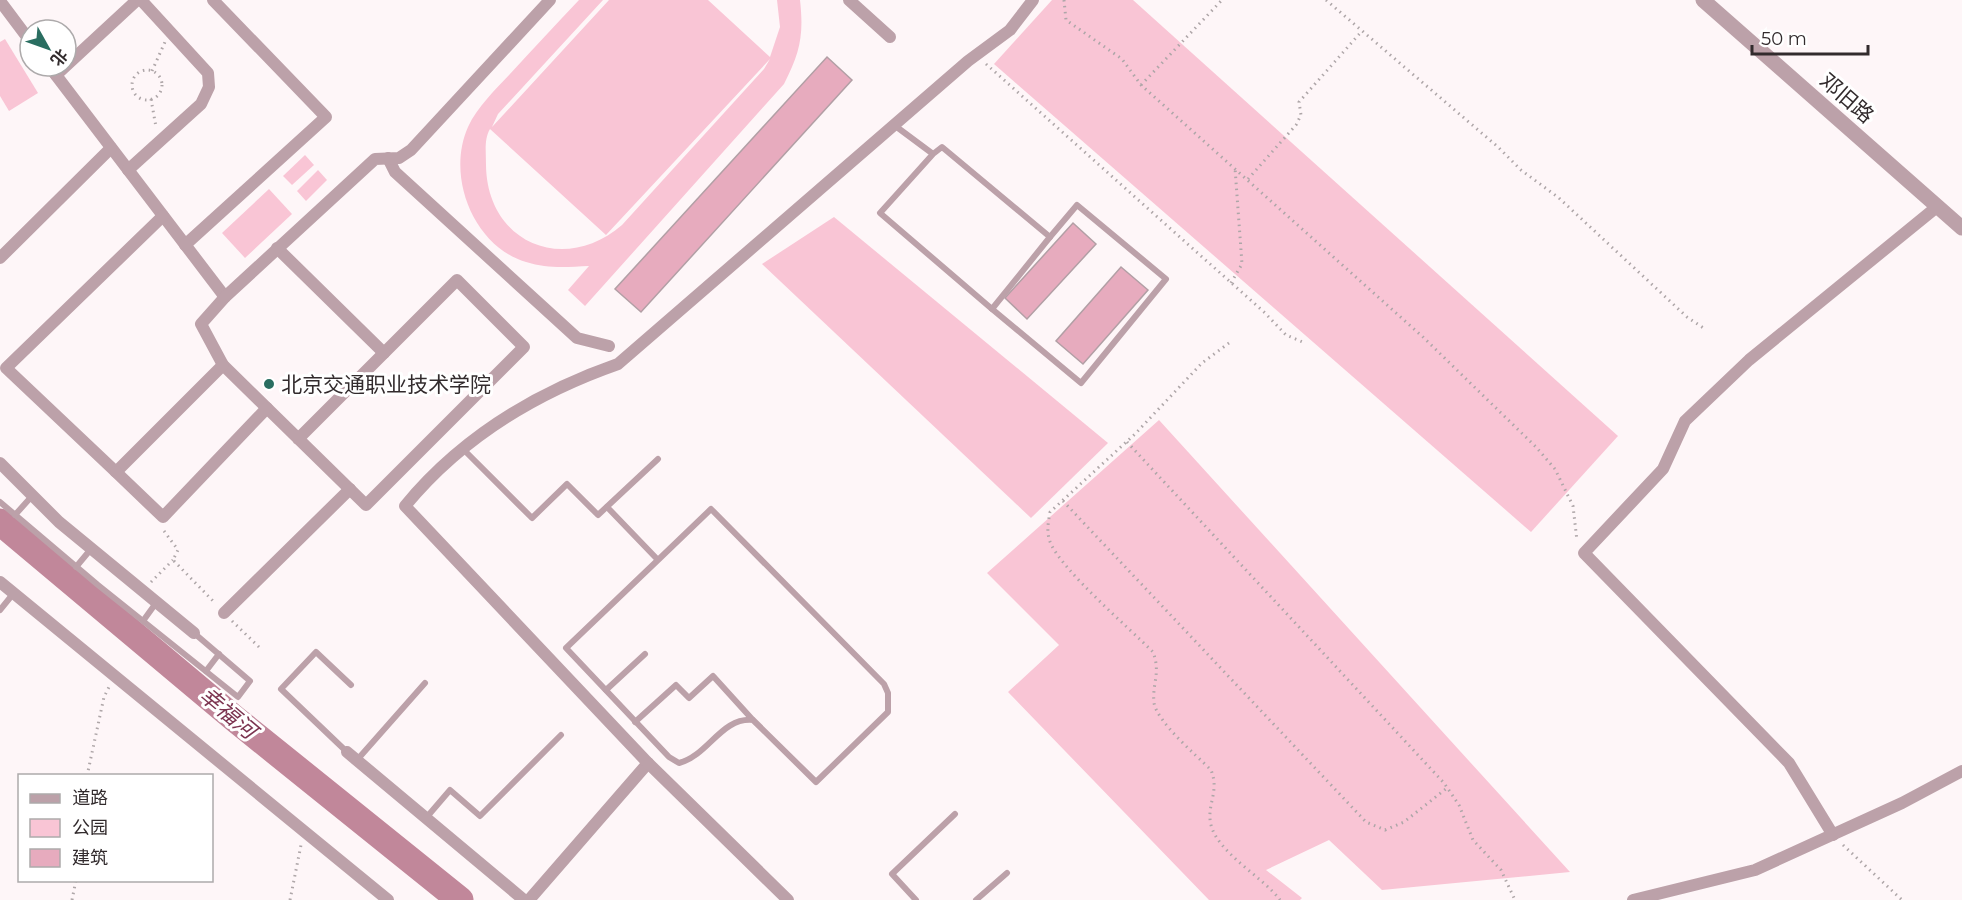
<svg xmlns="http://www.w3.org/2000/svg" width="1962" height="900" viewBox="0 0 1962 900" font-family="Montserrat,'Noto Sans SC',sans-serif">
<rect width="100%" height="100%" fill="#fef6f8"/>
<g fill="#f9c5d5" fill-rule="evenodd">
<path d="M579,0H603L498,114L492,127L609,0H708L770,57L780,27L777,0H800C804,35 800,53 784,84L585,306L568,290L589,266C567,267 548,269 526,262C473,246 446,176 468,127C477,107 496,89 510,74C533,49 556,24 579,0ZM770,59L764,69L622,225C564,275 487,243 486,165C486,152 484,139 490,129L606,235Z"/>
<path d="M1052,0H1133L1618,436L1531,532L994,64Z"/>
<path d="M5,39L38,93L9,111L0,96V42Z"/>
<path d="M305,155L314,165L292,185L283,176Z"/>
<path d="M318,170L327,180L306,201L297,191Z"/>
<path d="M269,189L292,214L245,258L222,233Z"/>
<path d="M834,217L1108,443L1031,518L762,264Z"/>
<path d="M1159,420L1570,872L1382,890L1329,840L1266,870L1302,898L1300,900H1209L1008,692L1059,645L987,573Z"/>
</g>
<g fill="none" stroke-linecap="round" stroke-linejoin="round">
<path stroke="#c1879a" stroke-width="27" d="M0,522L235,719L460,900"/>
</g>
<g fill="#e7abbe" stroke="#b29fa5" stroke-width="1.5">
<path d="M827,57L852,80L641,312L615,289Z"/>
<path d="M1073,223L1096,244L1027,319L1005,298Z"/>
<path d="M1121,267L1148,290L1083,364L1056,341Z"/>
</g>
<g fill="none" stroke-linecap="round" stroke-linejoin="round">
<g stroke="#aea6a8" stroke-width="3" stroke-dasharray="1.5 4.5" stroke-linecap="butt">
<path d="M1064,0L1066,20L1122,59L1141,85L1423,337L1536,447L1555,469L1573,506L1577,541"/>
<path d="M1326,0L1498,147L1521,170L1559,198L1687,317L1705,329"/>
<path d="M986,64L1265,313L1286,335L1305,343"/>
<circle cx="147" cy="85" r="15"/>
<path d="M152,71L165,42"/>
<path d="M1141,85L1222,0"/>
<path d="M151,99L156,127"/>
<path d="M1248,179L1296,125L1301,115L1299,102L1362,31"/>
<path d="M1231,283L1242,264L1235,168"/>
<path d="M1229,343L1202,363L1135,434L1050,512C1048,524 1046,533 1051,544C1064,572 1128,627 1153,652C1161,673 1152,683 1154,703C1158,723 1195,754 1211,770C1220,792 1206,805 1211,825C1218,853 1263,877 1280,900"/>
<path d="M1127,442L1444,783L1459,805L1473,840L1501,870L1515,900"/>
<path d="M1063,501L1366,822L1385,830L1404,822L1447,788"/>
<path d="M164,531L178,550L173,560L215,603"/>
<path d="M151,582L173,560"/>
<path d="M232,621L259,647"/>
<path d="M87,776L104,697L109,687"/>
<path d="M1843,845L1902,900"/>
<path d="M72,900L76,880"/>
<path d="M290,900L301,845"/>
</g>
<g stroke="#bca1a9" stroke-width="6">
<path d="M894,125L933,154L942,147L1050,237L992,309L880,213L933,154"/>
<path d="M992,309L1081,383L1166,279L1077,205L1050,237"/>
<path d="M463,449L532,518L567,484L598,515L658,459"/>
<path d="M0,502L98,585L238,697L250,681L194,633"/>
<path d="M607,507L658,560L566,648L669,757L679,763C709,755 721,717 753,720L816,782L888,712V693L884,684L711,509L658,560"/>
<path d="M15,515L32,496"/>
<path d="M76,567L91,549"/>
<path d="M0,610L13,594"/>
<path d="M143,621L156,603"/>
<path d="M206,671L219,654"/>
<path d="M606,690L645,654"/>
<path d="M635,722L676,685L689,698L713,676L752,719"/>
<path d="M347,752L281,689L316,652L351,685"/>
<path d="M357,760L425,683"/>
<path d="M426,818L450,790L480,816L561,735"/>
<path d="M916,900L892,874L955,814"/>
<path d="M976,900L1007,873"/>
</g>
<g stroke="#bca1a9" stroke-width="12">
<path d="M849,0L890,37"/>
<path d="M0,1L30,41"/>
<path d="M49,66L225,297L201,324L223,365L366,505L524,347L457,280L298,439"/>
<path d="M56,75L137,0"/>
<path d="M388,158L395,172L577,338L609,346"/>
<path d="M128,170L201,104L209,87L208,73L141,0"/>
<path d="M163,216L6,368L116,472L223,365"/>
<path d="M185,245L326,117L213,0"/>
<path d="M277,248L384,353"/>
<path d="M0,258L111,148"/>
<path d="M225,297L375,159L399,158L411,150L550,0"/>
<path d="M0,463L59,522L194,633"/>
<path d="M116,472L163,517L267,408"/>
<path d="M0,582L388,900"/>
<path d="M224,613L350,489"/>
<path d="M347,752L524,900"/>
<path d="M1833,835L1789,763L1584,553L1663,469L1685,421L1749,360L1938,206"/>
<path d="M529,900L648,763"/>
<path d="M788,900L648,763L405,506C461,438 535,393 618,364L968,61L1010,30L1033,0"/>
<path d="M1633,900L1755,870L1902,803L1962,771"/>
</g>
<path stroke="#bca1a9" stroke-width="15" d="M1703,0L1962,228"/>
</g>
<circle fill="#2a6e61" stroke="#fff" stroke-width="2" cx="269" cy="384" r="6"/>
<g text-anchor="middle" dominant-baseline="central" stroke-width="6" stroke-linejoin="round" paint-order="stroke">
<g font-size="21" fill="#322b2d" stroke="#fff">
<text transform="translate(1847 98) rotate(41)">邓旧路</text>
</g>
<g font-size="21" fill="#322b2d" stroke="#fff" text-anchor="start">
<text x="281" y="384">北京交通职业技术学院</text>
</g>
<g font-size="22" font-style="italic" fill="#7c3450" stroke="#fff">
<text transform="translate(228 713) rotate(40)">幸福河</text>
</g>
</g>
<rect x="18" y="774" width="195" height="108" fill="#ffffff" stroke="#adaaab" stroke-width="1.5"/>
<rect x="30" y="794" width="30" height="9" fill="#bca1a9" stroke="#adaaab" stroke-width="1.5"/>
<text x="72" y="804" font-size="18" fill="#322b2d">道路</text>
<rect x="30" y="819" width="30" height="18" fill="#f9c5d5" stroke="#adaaab" stroke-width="1.5"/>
<text x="72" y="834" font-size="18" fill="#322b2d">公园</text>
<rect x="30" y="849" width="30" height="18" fill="#e7abbe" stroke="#adaaab" stroke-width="1.5"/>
<text x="72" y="864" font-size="18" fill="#322b2d">建筑</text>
<g transform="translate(48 48) rotate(130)"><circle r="28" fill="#ffffff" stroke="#adaaab" stroke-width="1.5"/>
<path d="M0-4.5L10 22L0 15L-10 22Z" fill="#2a6e61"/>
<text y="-9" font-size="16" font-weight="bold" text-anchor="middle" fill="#322b2d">北</text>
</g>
<path d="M1752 45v9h116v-9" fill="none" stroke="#322b2d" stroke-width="3"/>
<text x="1761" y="45" font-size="18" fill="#322b2d" stroke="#ffffff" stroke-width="4.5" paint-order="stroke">50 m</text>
</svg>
